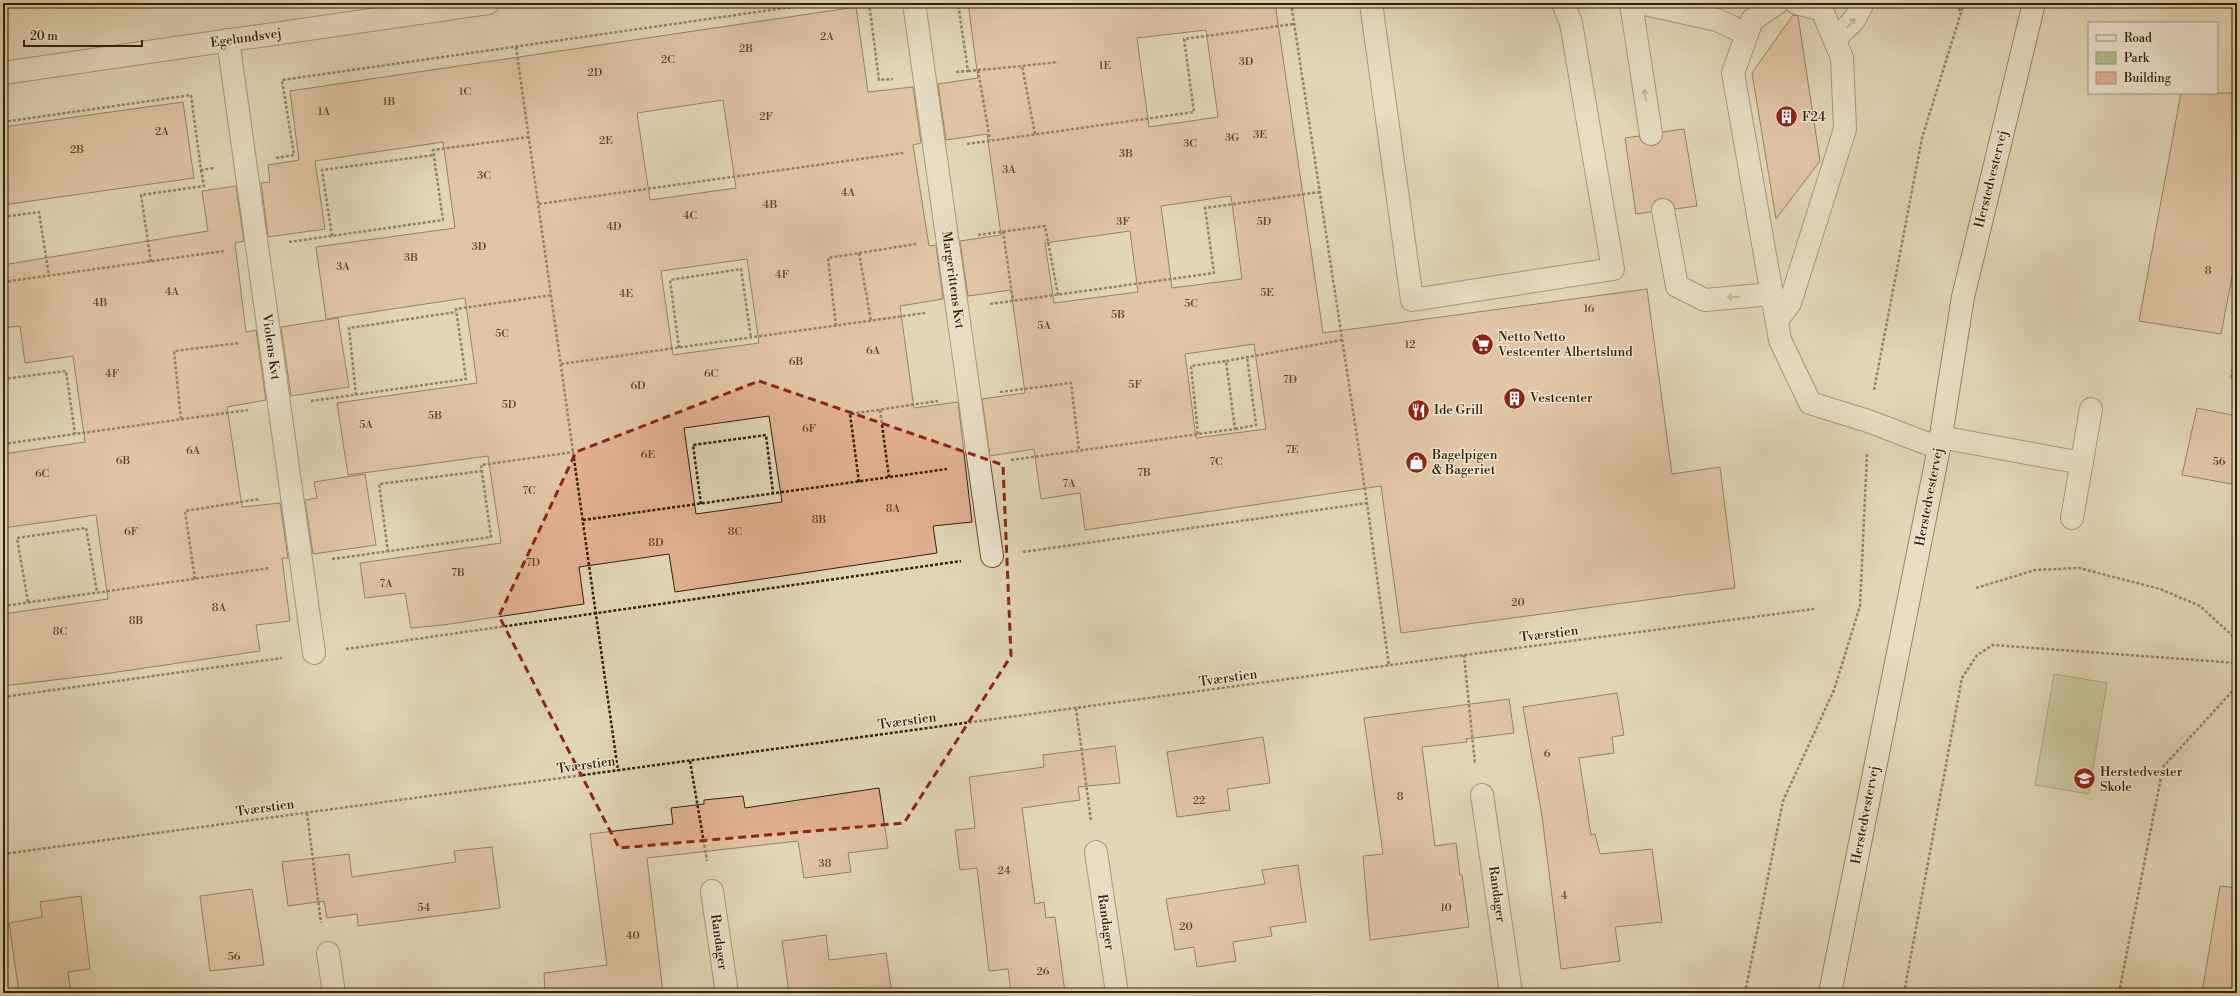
<svg xmlns="http://www.w3.org/2000/svg" width="2240" height="996" viewBox="0 0 2240 996" font-family="'Libre Bodoni',serif">
<rect width="100%" height="100%" fill="#e1d7b6"/>
<filter id="stains"><feTurbulence type="fractalNoise" baseFrequency=".005" numOctaves="4"/><feColorMatrix values="0 0 0 0 .2 0 0 0 0 .09 0 0 0 0 .02 0 0 0 .5 -.17"/></filter>
<radialGradient id="worn" r=".72"><stop offset=".6" stop-color="#630" stop-opacity="0"/><stop offset="1" stop-color="#630" stop-opacity=".3"/></radialGradient>
<path fill="#b1be8f" stroke="#726f4b" d="M2054,674L2107,683L2089,794L2035,785Z"/>
<g fill="#e1b192" stroke="#332007" fill-rule="evenodd">
<path d="M968,3H1275L1323,333L1647,289L1672,474L1720,467L1735,588L1401,633L1381,486L1085,530L1080,493L1041,499L1034,449L990,456L982,399L1025,393L1011,290L968,296L960,241L1001,235L987,134L946,140L938,84L978,78ZM1206,30L1218,117L1149,127L1137,38ZM1231,196L1242,279L1172,288L1161,206ZM1130,231L1138,292L1054,303L1045,243ZM1254,344L1266,429L1196,438L1185,354Z"/>
<path d="M856,7L868,92L913,87L921,143L913,145L929,246L936,245L943,299L900,306L914,408L958,402L972,522L933,526L937,553L675,592L669,554L579,567L584,604L443,625L411,628L405,593L365,598L360,563L501,543L488,456L348,475L337,403L477,383L465,298L326,319L316,247L455,228L443,142L315,161L325,229L268,237L261,183L270,182L268,165L299,160L290,91ZM723,100L736,188L650,200L637,113ZM747,259L759,343L673,355L661,271ZM769,416L782,502L696,514L684,428Z"/>
<path d="M1793,15L1798,16L1820,161L1776,219L1752,73Z"/>
<path d="M2181,93H2237V251L2221,334L2139,321Z"/>
<path d="M183,102L194,178L3,205V127Z"/>
<path d="M1684,129L1697,206L1675,209L1672,202L1661,198L1655,201L1651,212L1636,214L1625,138L1639,136L1642,142L1652,146L1659,143L1663,132Z"/>
<path d="M236,186L244,241L235,243L246,332L256,330L266,400L227,407L242,507L280,503L288,558H282L290,621L256,625L260,651L104,674L3,686V614L108,599L96,515L3,528V454L85,442L73,356L25,363L20,326L3,328V265L208,231L202,191Z"/>
<path d="M338,318L349,387L291,396L281,327Z"/>
<path d="M2197,408L2237,416V485L2182,475Z"/>
<path d="M365,474L376,545L313,554L305,500L317,498L314,482Z"/>
<path d="M1617,693L1624,735L1612,737L1614,753L1579,758L1591,835L1595,834L1600,854L1652,849L1662,922L1615,927L1620,961L1561,969L1542,816L1523,707Z"/>
<path d="M1509,699L1514,733L1466,739L1467,742L1422,747L1435,846L1456,843L1460,875H1462L1469,927L1370,940L1363,856L1383,854L1364,718Z"/>
<path d="M1263,737L1270,783L1227,789L1230,810L1177,817L1167,752Z"/>
<path d="M1115,746L1120,783L1078,787L1080,800L1022,808L1035,904L1044,902L1046,918L1055,917L1065,993H1011L1008,969L989,971L977,868L960,870L955,830L975,828L969,777L1044,767L1043,755Z"/>
<path d="M879,788L888,848L848,853L851,872L804,878L798,841L647,858L663,993H545L544,973L607,965L590,834L673,824L671,808L704,804V800L743,796L745,808Z"/>
<path d="M492,847L500,908L358,926L357,914L327,918L324,901L288,906L282,862L349,854L352,877L456,862L454,851Z"/>
<path d="M1298,865L1306,922L1270,927L1272,936L1233,942L1236,961L1197,967L1194,947L1175,950L1166,899L1265,884L1262,870Z"/>
<path d="M2220,886L2237,888V993H2202Z"/>
<path d="M252,889L264,965L210,971L200,896Z"/>
<path d="M81,896L90,969L68,972L71,993H19L9,923L42,917L40,902Z"/>
<path d="M826,935L829,960L886,953L892,993H789L782,941Z"/>
</g>
<g fill="none" stroke-linecap="round" stroke-linejoin="round">
<defs>
<g id="lane">
<path d="M1371,3L1412,300L1613,269L1571,23L1563,3"/>
<path d="M1631,3L1651,134"/>
<path d="M1640,3L1717,20L1747,34"/>
<path d="M1777,3L1752,20L1733,73L1780,340L1810,403L1868,421L1939,448"/>
<path d="M1835,39L1854,20L1863,3"/>
<path d="M1663,210L1677,286L1705,300L1772,294"/>
<path d="M1777,320L1790,303L1845,129L1842,58L1822,10L1796,3"/>
<path d="M1940,437L2082,463"/>
<path d="M2072,518L2091,409"/>
</g>
<g id="street">
<path d="M914,3L992,556"/>
<path d="M228,40L314,653"/>
<path d="M3,73L488,3"/>
<path d="M1482,795L1511,993"/>
<path d="M1096,852L1117,993"/>
<path d="M712,891L727,993"/>
<path d="M328,953L334,993"/>
</g>
<path id="secondary" d="M1830,993L1939,448L1963,297L2034,3"/>
</defs>
<use href="#lane" stroke="#5e4e33" stroke-width="24"/>
<use href="#street" stroke="#5e4e33" stroke-width="24"/>
<use href="#secondary" stroke="#332007" stroke-width="24"/>
<g stroke="#332007" stroke-width="2.5" stroke-dasharray="3 2" stroke-linecap="butt">
<path d="M869,3L879,80L893,79"/>
<path d="M1291,3L1367,503L1389,666"/>
<path d="M1950,3L1961,11"/>
<path d="M516,47L618,771"/>
<path d="M978,70L990,140"/>
<path d="M968,71L1022,66"/>
<path d="M956,72L968,71L958,3"/>
<path d="M3,122L191,95L201,170L214,168"/>
<path d="M1035,134L1022,66L1058,62"/>
<path d="M967,144L1194,112L1184,39L1294,24"/>
<path d="M276,158L294,155L282,80L820,3"/>
<path d="M539,204L903,153"/>
<path d="M3,217L39,212L49,276"/>
<path d="M1003,231L1013,301"/>
<path d="M978,235L1045,226L1058,295"/>
<path d="M332,236L322,170L434,155"/>
<path d="M289,242L443,220L433,150L529,137"/>
<path d="M859,253L871,321"/>
<path d="M151,262L141,195L204,186L201,170"/>
<path d="M3,282L224,251"/>
<path d="M990,304L1214,273L1205,208L1320,192"/>
<path d="M836,326L828,258L916,244"/>
<path d="M2237,345L2231,379L2237,380"/>
<path d="M679,348L670,280L741,269L751,338"/>
<path d="M561,364L925,313"/>
<path d="M3,379L66,371L75,434"/>
<path d="M1874,390L1922,138L1964,3"/>
<path d="M1000,392L1071,383L1079,450"/>
<path d="M356,395L349,328L456,312"/>
<path d="M311,401L466,379L456,309L552,295"/>
<path d="M880,410L889,477"/>
<path d="M181,419L174,351L239,343"/>
<path d="M3,422L6,444"/>
<path d="M1235,429L1256,425L1247,357"/>
<path d="M1198,434L1191,366L1226,361"/>
<path d="M3,444L248,410"/>
<path d="M1011,460L1235,429L1226,361L1342,340"/>
<path d="M859,482L850,414L938,401"/>
<path d="M701,504L693,445L766,435L773,493"/>
<path d="M583,520L947,469"/>
<path d="M388,552L379,484L482,471"/>
<path d="M1023,552L1367,503"/>
<path d="M332,559L491,537L481,465L574,452"/>
<path d="M195,579L185,511L260,499"/>
<path d="M1976,588L2035,570L2079,568L2160,589L2200,606L2237,640"/>
<path d="M28,602L17,538L86,528L97,592"/>
<path d="M3,606L270,568"/>
<path d="M346,649L961,561"/>
<path d="M1464,655L1475,764"/>
<path d="M3,697L282,658"/>
<path d="M1076,708L1091,821"/>
<path d="M690,761L707,861"/>
<path d="M307,813L321,923"/>
<path d="M3,854L1464,655L1814,609"/>
<path d="M1745,993L1783,801L1834,690L1860,606L1867,454"/>
<path d="M1904,993L1962,678L1977,655L1993,645L2237,663"/>
<path d="M2119,993L2163,767L2237,686"/>
</g>
<use href="#lane" stroke="#ece5d0" stroke-width="22"/>
<use href="#street" stroke="#ece5d0" stroke-width="22"/>
<use href="#secondary" stroke="#ece5d0" stroke-width="22"/>
</g>
<defs><path id="oneway-shaft" d="M-6 0H5M1.5-3L5.5 0L1.5 3" fill="none" stroke-width="1.6" stroke-linecap="round" stroke-linejoin="round"/></defs>
<g stroke="#998c76">
<use href="#oneway-shaft" transform="translate(1851 23) rotate(-49)"/>
<use href="#oneway-shaft" transform="translate(1645 95) rotate(-99)"/>
<use href="#oneway-shaft" transform="translate(1733 297) rotate(176)"/>
</g>
<path d="M0 0H2240V996H0ZM759,381L1003,465L1011,656L904,823L619,848L499,616L576,452Z" fill="#e1d7b6" fill-opacity=".55" fill-rule="evenodd"/>
<path fill="none" stroke="#8f2418" stroke-width="3" stroke-dasharray="8 5" stroke-linejoin="round" d="M759,381L1003,465L1011,656L904,823L619,848L499,616L576,452Z"/>
<defs>
<symbol id="building-disc" viewBox="-11 -11 22 22"><circle r="9.5" fill="#8f2418" stroke="#ece5d0"/><path d="M-4-6H4V6H1V3H-1V6H-4ZM-2.5-4.3h1.7v1.8h-1.7ZM.8-4.3h1.7v1.8H.8ZM-2.5-1h1.7V.8h-1.7ZM.8-1h1.7V.8H.8Z" fill="#fff"/></symbol>
<symbol id="supermarket-disc" viewBox="-11 -11 22 22"><circle r="9.5" fill="#8f2418" stroke="#ece5d0"/><path d="M-6-5.5h2.5l.6 2H6L4.5 2H-2.5L-4.4-4H-6ZM-1.5 3.2a1.3 1.3 0 1 0 .1 0ZM3 3.2a1.3 1.3 0 1 0 .1 0Z" fill="#fff"/></symbol>
<symbol id="restaurant-disc" viewBox="-11 -11 22 22"><circle r="9.5" fill="#8f2418" stroke="#ece5d0"/><path d="M-5-6h1v4h1v-4h1v4h1v-4h1v5L-1.5 .5V6h-2V.5L-5-1ZM5-6V6H3V1.5H1.5Q1.5-4 5-6Z" fill="#fff"/></symbol>
<symbol id="shop-disc" viewBox="-11 -11 22 22"><circle r="9.5" fill="#8f2418" stroke="#ece5d0"/><path d="M-5-2.5h2.3a2.7 3.5 0 0 1 5.4 0H5L5.5 6h-11ZM-1.5-2.5h3a1.5 2.3 0 0 0-3 0Z" fill="#fff"/></symbol>
<symbol id="school-disc" viewBox="-11 -11 22 22"><circle r="9.5" fill="#8f2418" stroke="#ece5d0"/><path d="M0-5L7-2L0 1L-7-2ZM-4 1L0 2.5L4 1V4Q0 6-4 4Z" fill="#fff"/></symbol>
</defs>
<g fill-rule="evenodd">
<use href="#building-disc" x="1774" y="104" width="25" height="25"/>
<use href="#supermarket-disc" x="1470" y="332" width="25" height="25"/>
<use href="#building-disc" x="1502" y="386" width="25" height="25"/>
<use href="#restaurant-disc" x="1406" y="398" width="25" height="25"/>
<use href="#shop-disc" x="1404" y="450" width="25" height="25"/>
<use href="#school-disc" x="2072" y="766" width="25" height="25"/>
</g>
<g text-anchor="middle" dominant-baseline="central" stroke-width="3" stroke-linejoin="round" paint-order="stroke">
<g font-size="11" fill="#5e442a">
<text x="827" y="37">2A</text>
<text x="746" y="49">2B</text>
<text x="668" y="60">2C</text>
<text x="1246" y="62">3D</text>
<text x="1105" y="66">1E</text>
<text x="595" y="73">2D</text>
<text x="465" y="92">1C</text>
<text x="389" y="102">1B</text>
<text x="324" y="112">1A</text>
<text x="766" y="117">2F</text>
<text x="162" y="132">2A</text>
<text x="1260" y="135">3E</text>
<text x="1232" y="138">3G</text>
<text x="606" y="141">2E</text>
<text x="1190" y="144">3C</text>
<text x="77" y="150">2B</text>
<text x="1126" y="154">3B</text>
<text x="1009" y="170">3A</text>
<text x="484" y="176">3C</text>
<text x="848" y="193">4A</text>
<text x="770" y="205">4B</text>
<text x="690" y="216">4C</text>
<text x="1123" y="222">3F</text>
<text x="1264" y="222">5D</text>
<text x="614" y="227">4D</text>
<text x="479" y="247">3D</text>
<text x="411" y="258">3B</text>
<text x="343" y="267">3A</text>
<text x="2208" y="271">8</text>
<text x="782" y="275">4F</text>
<text x="172" y="292">4A</text>
<text x="1267" y="293">5E</text>
<text x="626" y="294">4E</text>
<text x="100" y="303">4B</text>
<text x="1191" y="304">5C</text>
<text x="1589" y="309">16</text>
<text x="1118" y="315">5B</text>
<text x="1044" y="326">5A</text>
<text x="502" y="334">5C</text>
<text x="1410" y="345">12</text>
<text x="873" y="351">6A</text>
<text x="796" y="362">6B</text>
<text x="112" y="374">4F</text>
<text x="711" y="374">6C</text>
<text x="1290" y="380">7D</text>
<text x="1135" y="385">5F</text>
<text x="638" y="386">6D</text>
<text x="509" y="405">5D</text>
<text x="435" y="416">5B</text>
<text x="366" y="425">5A</text>
<text x="809" y="429">6F</text>
<text x="1292" y="450">7E</text>
<text x="193" y="451">6A</text>
<text x="648" y="455">6E</text>
<text x="123" y="461">6B</text>
<text x="1216" y="462">7C</text>
<text x="2219" y="462">56</text>
<text x="1144" y="473">7B</text>
<text x="42" y="474">6C</text>
<text x="1069" y="484">7A</text>
<text x="529" y="491">7C</text>
<text x="893" y="509">8A</text>
<text x="819" y="520">8B</text>
<text x="131" y="532">6F</text>
<text x="735" y="532">8C</text>
<text x="656" y="543">8D</text>
<text x="533" y="563">7D</text>
<text x="458" y="573">7B</text>
<text x="386" y="584">7A</text>
<text x="1518" y="603">20</text>
<text x="219" y="608">8A</text>
<text x="136" y="621">8B</text>
<text x="60" y="632">8C</text>
<text x="1547" y="754">6</text>
<text x="1400" y="797">8</text>
<text x="1199" y="801">22</text>
<text x="825" y="864">38</text>
<text x="1004" y="871">24</text>
<text x="1564" y="896">4</text>
<text x="424" y="908">54</text>
<text x="1446" y="908">10</text>
<text x="1186" y="927">20</text>
<text x="633" y="936">40</text>
<text x="234" y="957">56</text>
<text x="1043" y="972">26</text>
</g>
<g font-size="13" fill="#332007" stroke="#ece5d0">
<text transform="translate(246 38) rotate(-8)">Egelundsvej</text>
<text transform="translate(1991 179) rotate(-76)">Herstedvestervej</text>
<text transform="translate(953 280) rotate(82)">Margerittens Kvt</text>
<text transform="translate(271 347) rotate(82)">Violens Kvt</text>
<text transform="translate(1929 497) rotate(-79)">Herstedvestervej</text>
<text transform="translate(1549 634) rotate(-7)">Tværstien</text>
<text transform="translate(1228 678) rotate(-8)">Tværstien</text>
<text transform="translate(907 721) rotate(-8)">Tværstien</text>
<text transform="translate(586 765) rotate(-8)">Tværstien</text>
<text transform="translate(265 808) rotate(-8)">Tværstien</text>
<text transform="translate(1865 815) rotate(-79)">Herstedvestervej</text>
<text transform="translate(1497 894) rotate(82)">Randager</text>
<text transform="translate(1106 922) rotate(82)">Randager</text>
<text transform="translate(719 942) rotate(82)">Randager</text>
</g>
<g font-size="13" fill="#332007" stroke="#ece5d0" text-anchor="start">
<text x="1802" y="117">F24</text>
<text x="1498" y="337">Netto Netto<tspan x="1498" dy="15">Vestcenter Albertslund</tspan></text>
<text x="1530" y="398">Vestcenter</text>
<text x="1434" y="410">Ide Grill</text>
<text x="1432" y="455">Bagelpigen<tspan x="1432" dy="15">&amp; Bageriet</tspan></text>
<text x="2100" y="772">Herstedvester<tspan x="2100" dy="15">Skole</tspan></text>
</g>
</g>
<rect width="2240" height="996" fill="none" stroke="#e1d7b6" stroke-width="16"/>
<rect x="4" y="4" width="2232" height="988" fill="none" stroke="#332007" stroke-width="2"/>
<rect x="8" y="8" width="2224" height="980" fill="none" stroke="#332007"/>
<rect x="2088" y="22" width="130" height="72" fill="#ece5d0" stroke="#a29680"/>
<rect x="2096" y="35" width="20" height="6" fill="#ece5d0" stroke="#a29680"/>
<text x="2124" y="42" font-size="12" fill="#332007">Road</text>
<rect x="2096" y="52" width="20" height="12" fill="#b1be8f" stroke="#a29680"/>
<text x="2124" y="62" font-size="12" fill="#332007">Park</text>
<rect x="2096" y="72" width="20" height="12" fill="#e1b192" stroke="#a29680"/>
<text x="2124" y="82" font-size="12" fill="#332007">Building</text>
<path d="M24 40v6h118v-6" fill="none" stroke="#332007" stroke-width="2"/>
<text x="30" y="40" font-size="12" fill="#332007" stroke="#ece5d0" stroke-width="3" paint-order="stroke">20 m</text>
<rect width="100%" height="100%" filter="url(#stains)"/>
<rect width="100%" height="100%" fill="url(#worn)"/>
</svg>
